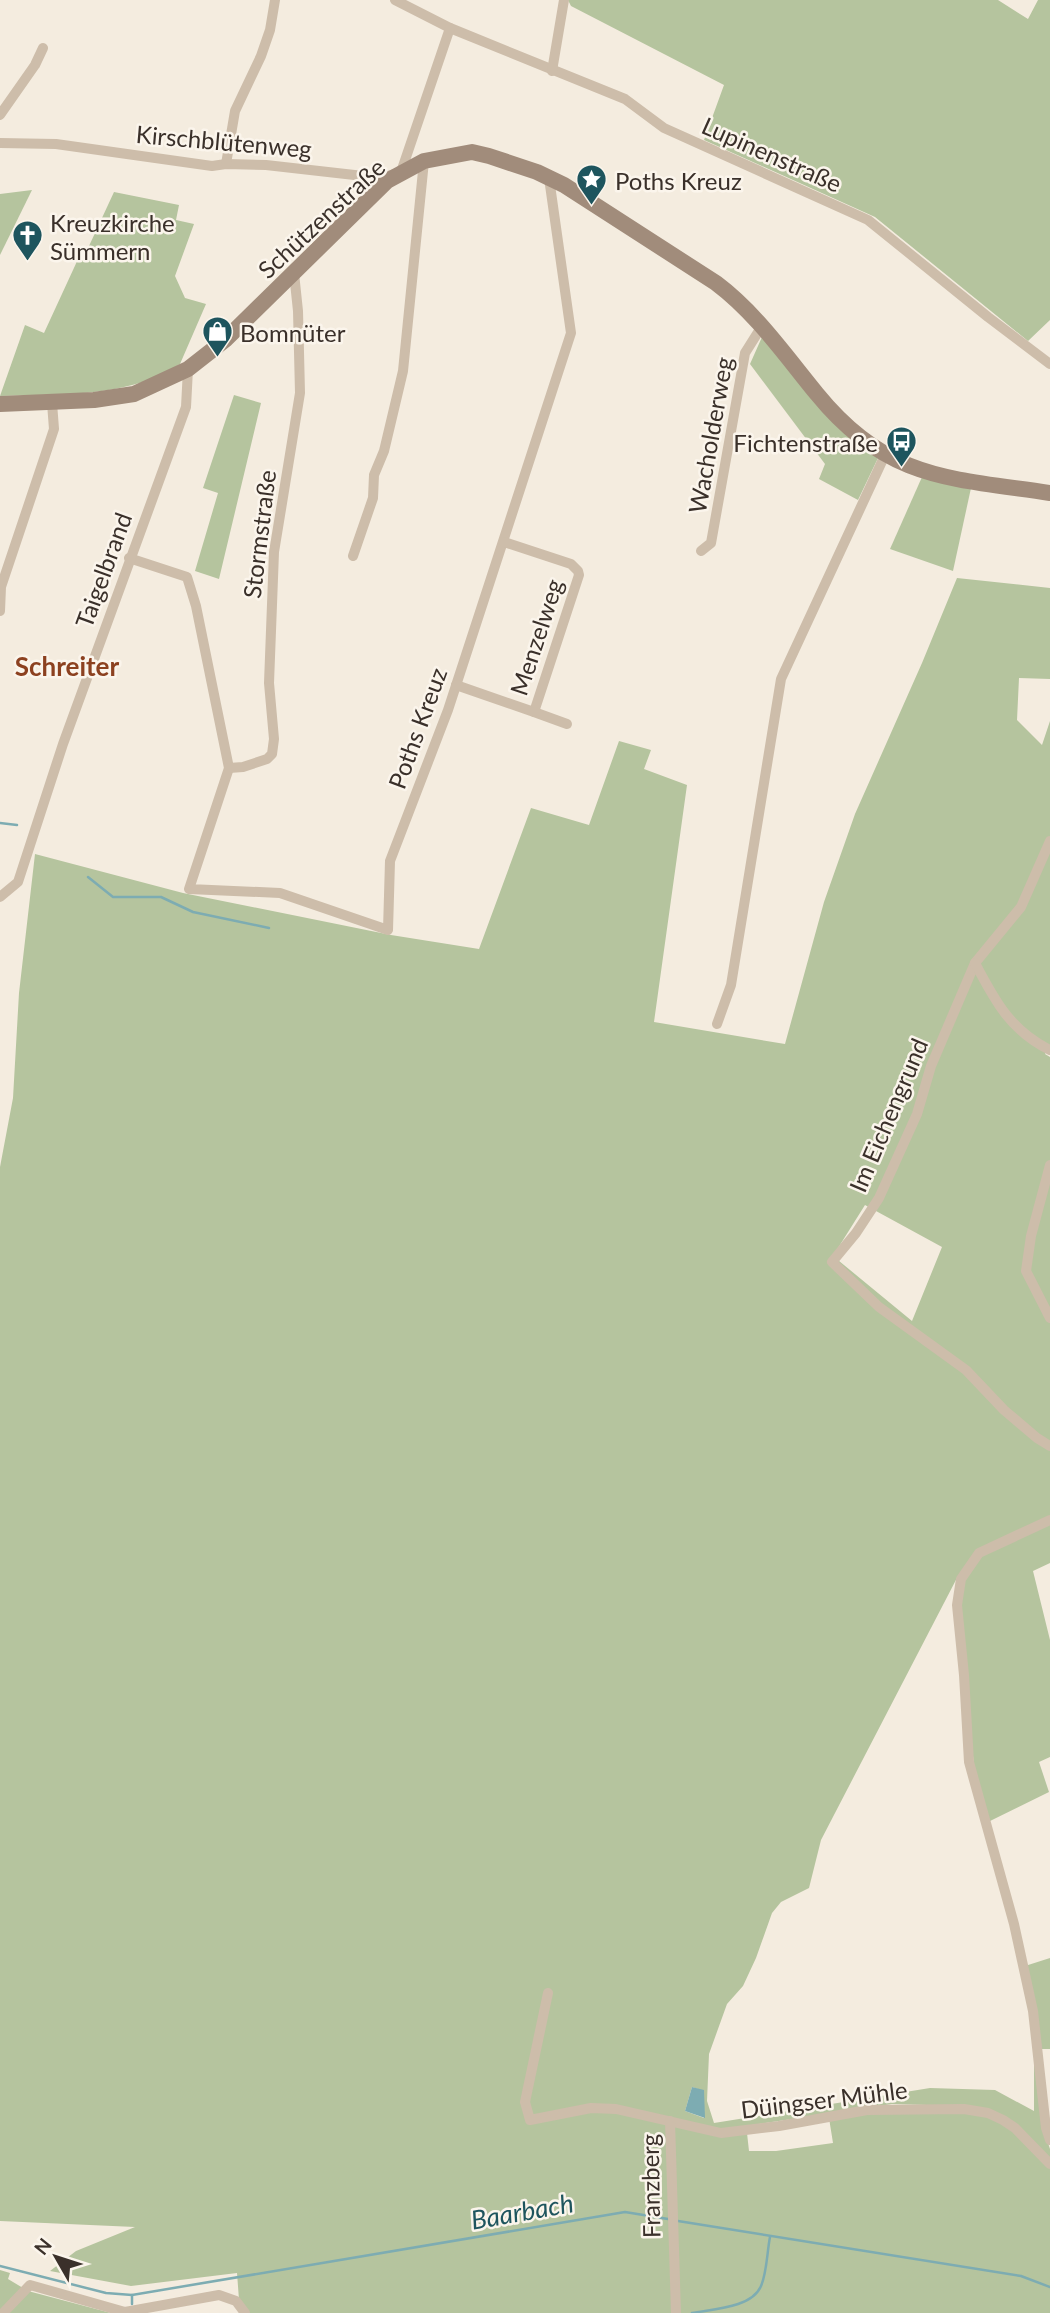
<svg xmlns="http://www.w3.org/2000/svg" width="1050" height="2313" viewBox="0 0 1050 2313" font-family="Lato,sans-serif">
<rect width="100%" height="100%" fill="#f4ecdf"/>
<g fill="#b5c49e" fill-rule="evenodd">
<path d="M568,0H998L1028,19L1038,0H1050V320L1028,341L875,217L704,140L724,85L571,6Z"/>
<path d="M32,190L0,255V194Z"/>
<path d="M114,192L179,205L176,220L194,224L175,276L185,298L206,304L180,364C171,369 161,375 151,379C104,397 50,394 0,396L25,325L44,333L79,257L83,259Z"/>
<path d="M762,337L878,458L858,500L819,479L825,464L750,364Z"/>
<path d="M234,395L261,403L219,579L195,571L218,493L203,488Z"/>
<path d="M922,477L971,488L953,571L890,549Z"/>
<path d="M957,578L1050,588V679L1019,678L1017,720L1042,745L1050,721V1045L1045,1054L1050,1057V1563L1033,1571L1050,1640V1757L1039,1762L1049,1792L988,1822L974,1768L961,1606L964,1582L982,1555L977,1552L958,1576L821,1840L809,1888L781,1902L772,1913L756,1958L743,1986L727,2004L709,2054L707,2101L714,2123L930,2088L995,2090L1034,2111V2047L1043,2128L1050,2149V2161L1031,2140L1001,2117L987,2110L962,2106L892,2104L719,2130L640,2111L639,2114L706,2132L722,2135L747,2133L749,2151H776L833,2143L829,2118L891,2111L892,2108C933,2108 981,2101 1015,2128C1028,2139 1039,2152 1050,2164V2313H240L237,2273L131,2286L50,2271L76,2251L135,2227L0,2221V1167L13,1098L19,993L35,854L183,893L391,935L479,949L531,808L589,825L619,741L651,750L644,769L687,785L654,1022L785,1044L824,902L855,814L922,663ZM865,1205L942,1247L912,1321L833,1256ZM692,2087L704,2091V2118L685,2111Z"/>
<path d="M1050,1958V2049H1037L1025,1966Z"/>
<path d="M0,2270L10,2273L8,2279L28,2291L111,2313H0Z"/>
</g>
<path fill="#7dacb2" d="M692,2087L704,2090L705,2118L685,2111Z"/>
<g fill="none" stroke-linecap="round" stroke-linejoin="round">
<g stroke="#7dacb2" stroke-width="2.5">
<path d="M0,823L17,825"/>
<path d="M88,877L113,897H161L193,912L269,928"/>
<path d="M678,2221L1021,2276L1050,2287"/>
<path d="M0,2266L106,2293L132,2295L625,2212L668,2219"/>
<path d="M132,2295V2304"/>
<path d="M692,2313C712,2309 752,2308 761,2286C767,2272 767,2252 770,2237"/>
</g>
<g stroke="#cdbdaa" stroke-width="10">
<path d="M395,0L450,28L625,99L664,128L868,220L988,317L1050,364"/>
<path d="M552,71L564,0"/>
<path d="M0,115L35,65L43,48"/>
<path d="M0,143L56,144L212,166L226,164L266,165L381,178L401,172L450,28"/>
<path d="M226,164L235,111L261,56L270,30L275,0"/>
<path d="M701,551L711,543L745,353L762,326"/>
<path d="M353,556L373,498L374,475L384,451L403,371L424,161"/>
<path d="M129,558L187,577L196,606L229,768L189,889L280,893L388,930L390,861L448,710L571,333L549,178"/>
<path d="M0,611L1,587L54,429L52,403"/>
<path d="M456,685L534,712L579,575L578,571L571,564L504,542"/>
<path d="M534,712L567,724"/>
<path d="M229,768L243,767L267,759L272,754L274,739L269,683L274,552L300,393L298,311L294,273"/>
<path d="M1050,841L1021,907L975,963L931,1066L917,1114L879,1198L856,1233L832,1262L879,1307L966,1370L1004,1410L1037,1438L1050,1446"/>
<path d="M0,897L18,882L63,744L186,407L188,369"/>
<path d="M975,963C995,1001 1010,1030 1050,1050"/>
<path d="M717,1024L731,985L781,679L885,455"/>
<path d="M1050,1165L1031,1236L1026,1271L1050,1318"/>
<path d="M1050,1520L979,1553L961,1579L957,1605L964,1675L969,1762L1014,1924L1033,2011L1046,2128L1050,2140"/>
<path d="M548,1993L525,2102L530,2120L591,2108L616,2109L721,2133L779,2126L867,2110L964,2109L988,2113L1003,2120L1015,2128L1050,2164"/>
<path d="M670,2121L676,2313"/>
<path d="M3,2313L30,2285L125,2312L219,2295L236,2301L245,2313"/>
</g>
<path stroke="#a18c7b" stroke-width="16" d="M0,404L94,400L134,394L188,369L225,340L387,181L424,161L472,152L489,156L537,172L564,185L716,283C756,313 785,355 817,394C887,480 949,478 1050,493"/>
</g>
<defs>
<symbol id="sight-pin" viewBox="-11 -11 22 30"><path d="M0 17L-7.5 6A9.5 9.5 0 1 1 7.5 6Z" fill="#1e555e" stroke="#fbf5ec"/><path d="M0-6L1.8-2.2L6-1.7L2.9 1.2L3.7 5.4L0 3.3L-3.7 5.4L-2.9 1.2L-6-1.7L-1.8-2.2Z" fill="#fff"/></symbol>
<symbol id="church-pin" viewBox="-11 -11 22 30"><path d="M0 17L-7.5 6A9.5 9.5 0 1 1 7.5 6Z" fill="#1e555e" stroke="#fbf5ec"/><path d="M-1.2-6h2.4v3.5h3.3v2.4h-3.3V6h-2.4V-.1h-3.3v-2.4h3.3Z" fill="#fff"/></symbol>
<symbol id="shop-pin" viewBox="-11 -11 22 30"><path d="M0 17L-7.5 6A9.5 9.5 0 1 1 7.5 6Z" fill="#1e555e" stroke="#fbf5ec"/><path d="M-5-2.5h2.3a2.7 3.5 0 0 1 5.4 0H5L5.5 6h-11ZM-1.5-2.5h3a1.5 2.3 0 0 0-3 0Z" fill="#fff"/></symbol>
<symbol id="bus-pin" viewBox="-11 -11 22 30"><path d="M0 17L-7.5 6A9.5 9.5 0 1 1 7.5 6Z" fill="#1e555e" stroke="#fbf5ec"/><path d="M-5-6H5V4H4V6H2V4H-2V6H-4V4H-5ZM-3.5-4V0h7V-4ZM-3.5 1.2v1.5H-2V1.2ZM2 1.2v1.5H3.5V1.2Z" fill="#fff"/></symbol>
</defs>
<g fill-rule="evenodd">
<use href="#sight-pin" x="574" y="162" width="35" height="47"/>
<use href="#church-pin" x="10" y="218" width="35" height="47"/>
<use href="#shop-pin" x="200" y="314" width="35" height="47"/>
<use href="#bus-pin" x="884" y="424" width="35" height="47"/>
</g>
<g text-anchor="middle" dominant-baseline="central" stroke-width="5" stroke-linejoin="round" paint-order="stroke">
<g font-size="24" fill="#3a302a" stroke="#fbf5ec">
<text transform="translate(224 141) rotate(5)">Kirschblütenweg</text>
<text transform="translate(772 154) rotate(24)">Lupinenstraße</text>
<text transform="translate(321 218) rotate(-43)">Schützenstraße</text>
<text transform="translate(710 435) rotate(-80)">Wacholderweg</text>
<text transform="translate(259 534) rotate(-83)">Stormstraße</text>
<text transform="translate(103 570) rotate(-70)">Taigelbrand</text>
<text transform="translate(536 637) rotate(-72)">Menzelweg</text>
<text transform="translate(417 728) rotate(-70)">Poths Kreuz</text>
<text transform="translate(888 1115) rotate(-67)">Im Eichengrund</text>
<text transform="translate(824 2099) rotate(-7)">Düingser Mühle</text>
<text transform="translate(650 2186) rotate(-91)">Franzberg</text>
</g>
<g font-size="24" fill="#3a302a" stroke="#fbf5ec" text-anchor="start">
<text x="615" y="180">Poths Kreuz</text>
<text x="50" y="222">Kreuzkirche<tspan x="50" dy="28">Sümmern</tspan></text>
<text x="240" y="332">Bomnüter</text>
<text x="878" y="442" text-anchor="end">Fichtenstraße</text>
</g>
<g font-size="26" font-weight="bold" fill="#8c4120" stroke="#fbf5ec">
<text x="67" y="666">Schreiter</text>
</g>
<g font-size="26" font-style="italic" fill="#1e555e" stroke="#fbf5ec">
<text transform="translate(522 2211) rotate(-10)">Baarbach</text>
</g>
</g>
<g transform="translate(56 2257) rotate(309)" stroke="#fbf5ec" stroke-width="5" paint-order="stroke">
<path d="M0-5L12 26L0 18L-12 26Z" fill="#3a302a"/>
<text y="-10" font-size="19" font-weight="bold" text-anchor="middle" fill="#3a302a">N</text>
</g>
</svg>
